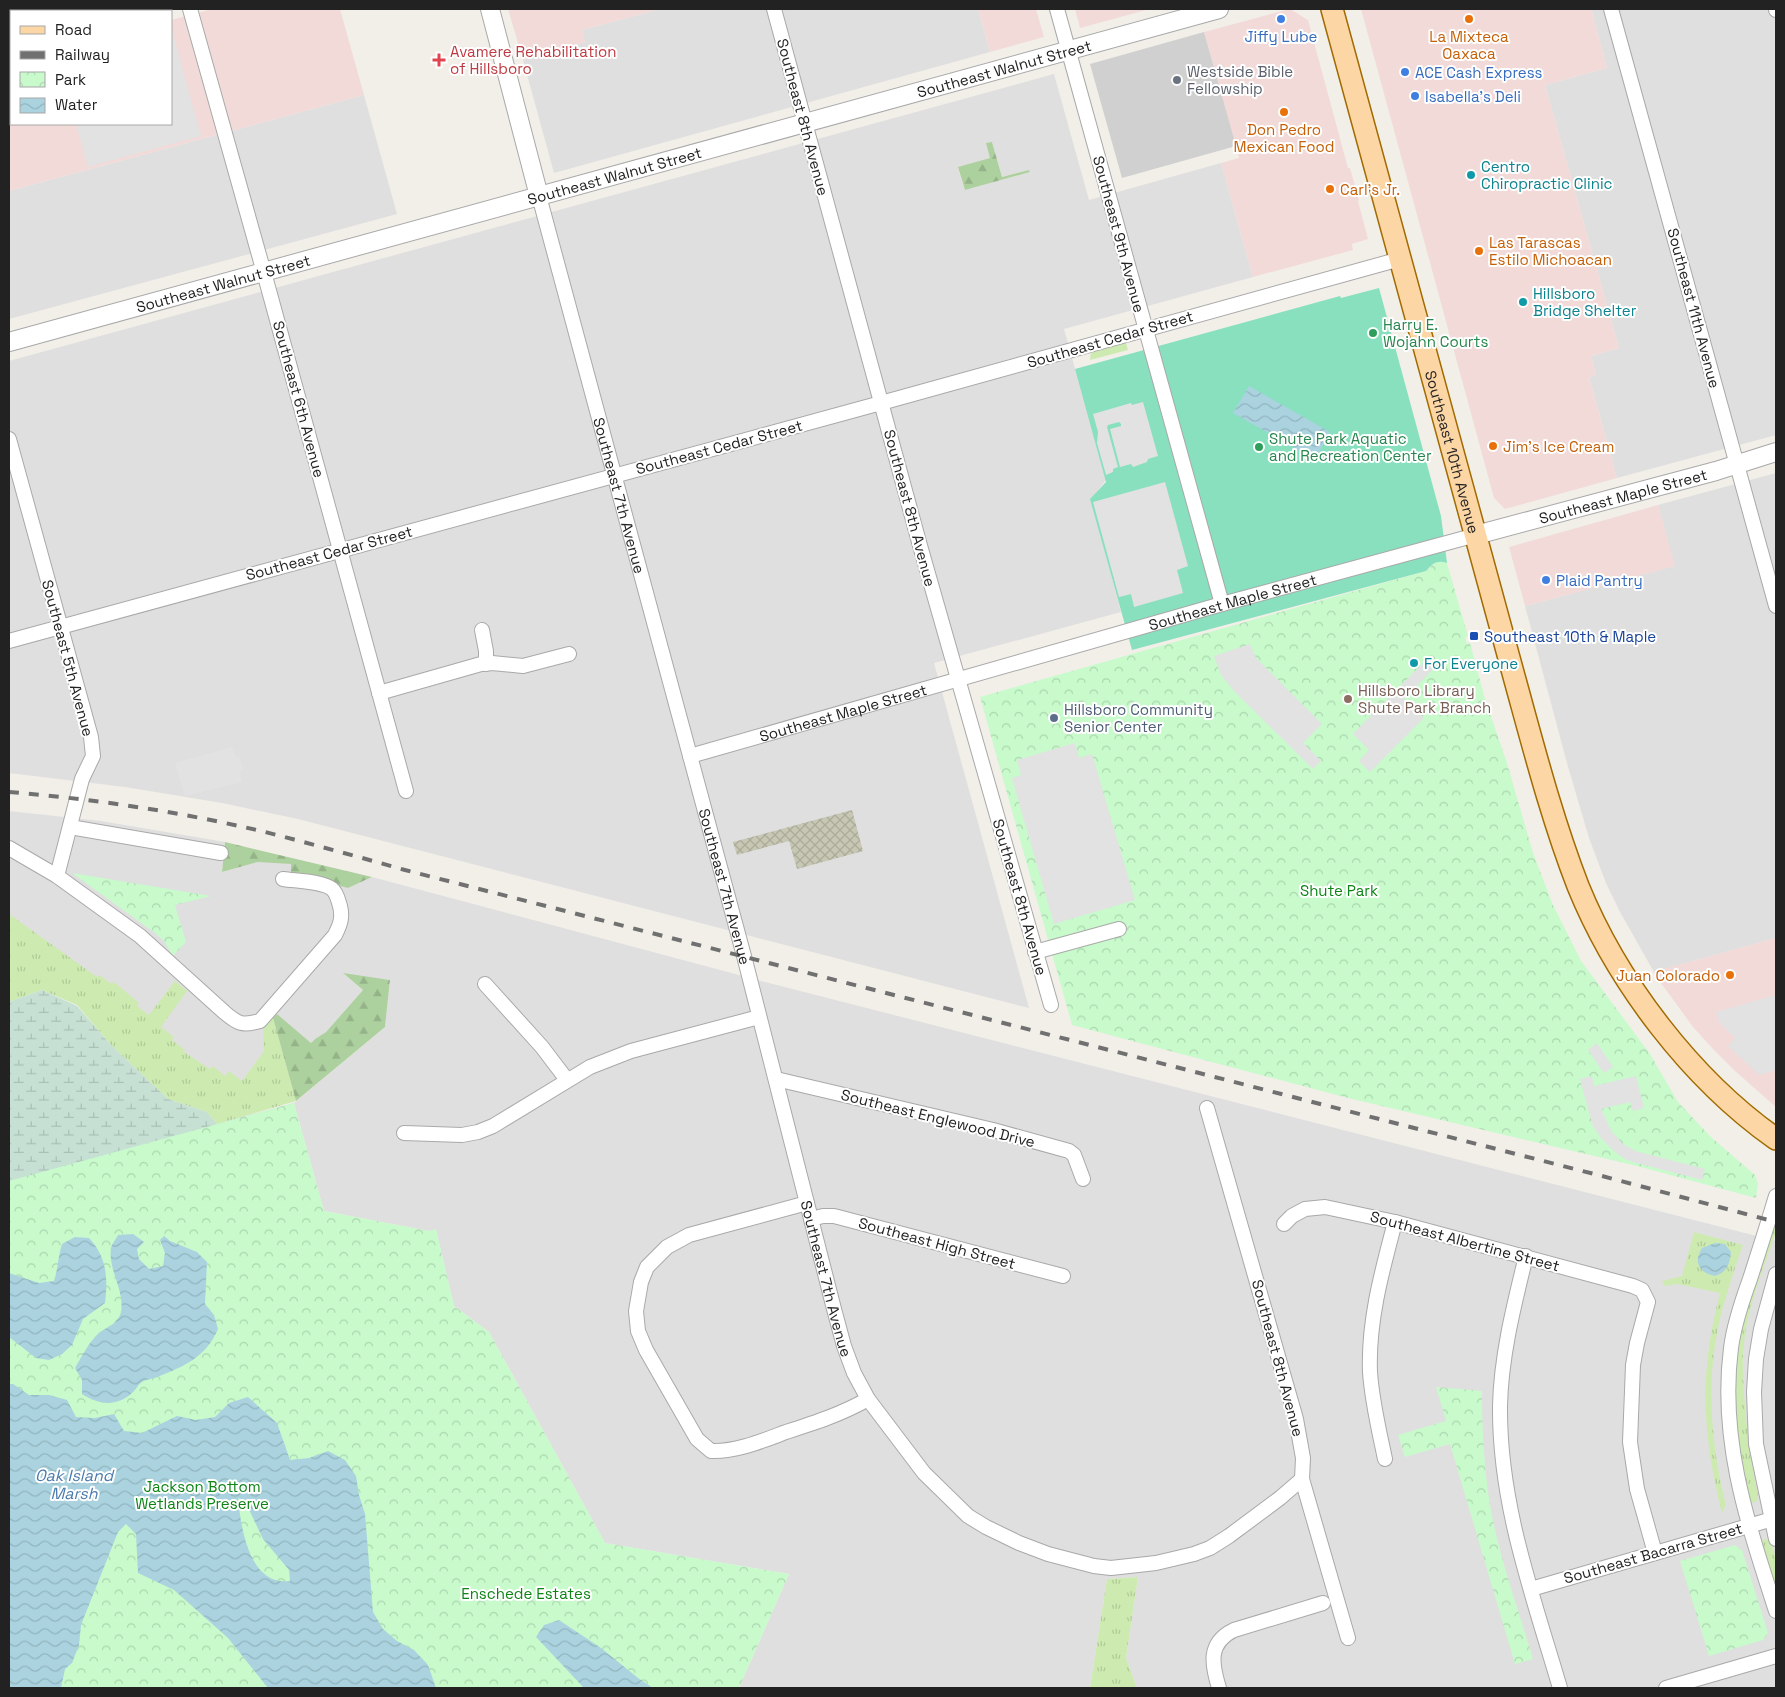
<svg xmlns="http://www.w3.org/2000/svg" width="1785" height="1697" viewBox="0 0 1785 1697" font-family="'Space Grotesk',sans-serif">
<defs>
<pattern id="construction-cross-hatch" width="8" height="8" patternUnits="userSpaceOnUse" patternTransform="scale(1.25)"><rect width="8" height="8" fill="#c7c7b4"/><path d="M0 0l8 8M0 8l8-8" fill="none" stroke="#abab9a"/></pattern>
<pattern id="grass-tufts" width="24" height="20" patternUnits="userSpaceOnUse" patternTransform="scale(1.25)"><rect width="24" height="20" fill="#cdebb0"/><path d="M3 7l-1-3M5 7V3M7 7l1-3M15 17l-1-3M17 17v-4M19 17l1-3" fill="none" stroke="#b0c997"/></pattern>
<pattern id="forest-firs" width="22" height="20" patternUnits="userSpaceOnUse" patternTransform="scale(1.25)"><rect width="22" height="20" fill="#add19e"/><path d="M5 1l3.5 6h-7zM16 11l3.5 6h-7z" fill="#95b388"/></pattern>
<pattern id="wetland-marsh" width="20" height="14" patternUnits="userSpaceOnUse" patternTransform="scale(1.25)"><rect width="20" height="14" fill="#c6e0d4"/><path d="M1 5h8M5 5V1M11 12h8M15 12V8" fill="none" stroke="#aac0b6"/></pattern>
<pattern id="park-crowns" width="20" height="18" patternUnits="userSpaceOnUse" patternTransform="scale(1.25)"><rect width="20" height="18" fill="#c8facc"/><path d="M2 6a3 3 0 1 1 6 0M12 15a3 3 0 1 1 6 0" fill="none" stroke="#acd6af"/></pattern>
<pattern id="water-waves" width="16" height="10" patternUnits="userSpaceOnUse" patternTransform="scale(1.25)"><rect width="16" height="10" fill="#aad3df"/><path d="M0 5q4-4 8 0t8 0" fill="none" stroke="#92b5bf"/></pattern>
</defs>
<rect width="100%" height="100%" fill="#f2efe9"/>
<g fill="#e0dfdf" fill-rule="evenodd">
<path d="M660,9H978L990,52L554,173L523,60L585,42L582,30Z"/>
<path d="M1591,9H1776V435L1617,478L1589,377L1596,375L1591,356L1619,348L1545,85L1607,68Z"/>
<path d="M1054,74L1089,200L1221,163L1253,277L1064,329L1106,480L1091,499L1121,612L934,663L1029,1008L298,819L222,803L125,787L9,773V361ZM992,142L1002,177L1029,170L1030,172L965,190L958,168L991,158L987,144Z"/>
<path d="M364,95L397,214L9,319V191Z"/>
<path d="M1776,473V938L1654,972L1620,912L1606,883L1589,838L1567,763L1525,606L1674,566L1658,505Z"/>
<path d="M9,811L101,821L225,842L222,872L258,862H278L291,864L348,888L372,877L769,983L1776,1241V1688H1137L1126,1658L1138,1577L1107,1579L1090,1688H739L789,1574L605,1543L489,1332L454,1306L436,1230L429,1231L324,1211L294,1103L385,1027L390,980L344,974L363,990L326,1032L315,1039L311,1043L276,1014L265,1081L214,1089L9,929Z"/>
</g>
<g fill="#f2dad9">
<path d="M212,9H340L364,95L9,191V64L11,63V124H171V20Z"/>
<path d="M508,9H660L582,30L585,42L523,60Z"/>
<path d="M978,9H1036L1044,37L990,52Z"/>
<path d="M1075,9H1150L1080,28Z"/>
<path d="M1290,9L1308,20L1348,168H1350L1359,200L1358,201L1368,239L1352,244L1353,250L1253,277L1221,163L1239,158L1204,32Z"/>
<path d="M1361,9H1591L1607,68L1545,85L1619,348L1591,356L1596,375L1589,377L1617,478L1505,509L1494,498Z"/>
<path d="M1658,505L1675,566L1525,606L1509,547Z"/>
<path d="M1776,938V1107L1735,1071L1713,1049L1693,1027L1653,972Z"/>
</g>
<path fill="#d0d0d0" d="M1204,32L1236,146L1122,178L1090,64Z"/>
<path fill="url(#construction-cross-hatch)" d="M852,810L863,851L797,869L789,841L737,855L733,842Z"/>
<g fill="url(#grass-tufts)">
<path d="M1126,343L1128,350L1090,360L1091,353Z"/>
<path d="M9,914L97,977L99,975L112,984L114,982L139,1003L137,1006L149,1015L175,981L187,991L161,1027L174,1037L172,1040L185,1050L184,1052L210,1069L213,1066L225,1076L229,1071L242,1081L264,1051L263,1028L273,1018L296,1101L217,1124L207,1112L168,1099L111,1045L77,1005L42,990L9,1002Z"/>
<path d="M1774,1227L1775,1228L1776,1232C1764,1268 1748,1305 1744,1343C1742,1360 1743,1376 1744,1393C1746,1428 1751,1461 1758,1496L1757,1501L1753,1503L1750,1502L1739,1471L1733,1392L1737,1337Z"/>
<path d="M1694,1232L1743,1245C1735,1267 1728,1289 1722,1311C1705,1376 1710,1441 1726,1505L1722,1513C1702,1434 1699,1372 1720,1293L1677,1284L1665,1286L1662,1281L1682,1276Z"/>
<path d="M1764,1539L1769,1540C1778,1552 1776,1577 1776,1592L1761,1542Z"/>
<path d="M1138,1577L1126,1658L1137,1688H1090L1107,1579Z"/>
</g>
<g fill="url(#forest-firs)">
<path d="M992,142L1002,177L1029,170L1030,172L965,190L958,167L990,158L986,143Z"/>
<path d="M225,842L372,877L348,888L291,873V864L258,862L222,872Z"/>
<path d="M343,973L390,980L385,1027L296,1101L273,1018L277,1014L311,1043L315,1039L326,1032L363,990Z"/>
</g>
<path fill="url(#wetland-marsh)" d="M42,990L77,1006L111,1045L168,1099L207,1112L217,1124L294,1103L9,1384V1002Z"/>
<g fill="url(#park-crowns)">
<path d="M1440,561L1447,563L1468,636L1465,637L1467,644L1470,643L1485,699L1507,763L1533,853L1553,905L1581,961L1650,1054L1678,1102L1711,1137L1755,1175L1758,1184L1756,1198L1637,1166L1348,1098L1072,1025L980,697L1426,571L1435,562Z"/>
<path d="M72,873L211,896L175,905L186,942L173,956L164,941L155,933Z"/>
<path d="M294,1103L324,1211L429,1231L436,1229L454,1306L489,1332L605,1543L789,1574L739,1688H9V1181Z"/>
<path d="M1436,1387L1482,1391C1482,1429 1484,1467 1490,1505C1499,1557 1518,1608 1533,1659L1515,1664L1450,1444L1405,1457L1398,1435L1446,1421Z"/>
<path d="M1735,1545L1742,1550L1768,1633L1763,1640L1709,1656L1680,1561Z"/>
</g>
<path fill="#88e0be" d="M1379,288L1441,516L1447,563C1437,560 1433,563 1426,571L1132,650L1090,499L1106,482L1075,369L1340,296L1341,298Z"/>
<g fill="#e2e2e2">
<path d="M171,27L201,136L88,167L76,124H171Z"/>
<path d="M1143,402L1158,456L1148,459L1147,462L1133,467L1131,464L1120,467L1110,429L1121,426V424L1119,422L1108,425L1107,427L1118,467L1113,469V472L1106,475L1097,443L1098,432L1093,414L1131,403L1132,405Z"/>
<path d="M1165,482L1188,566L1177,570L1183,593L1134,607L1131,594L1119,597L1093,502Z"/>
<path d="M1250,644L1256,658L1322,724L1303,743L1321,761L1313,769L1234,691L1221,675L1214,656Z"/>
<path d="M1426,660L1434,668L1404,699L1424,718L1370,772L1359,761L1369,750L1353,734Z"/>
<path d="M1075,743L1079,758L1092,754L1135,900L1054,924L1012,778L1021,775L1017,760Z"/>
<path d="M232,747L236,757L239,756L243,770L240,772L242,782L185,796L175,763Z"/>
<path d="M1776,995V1070L1759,1075L1728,1046L1735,1038L1719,1022L1716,1012Z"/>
<path d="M1597,1043L1613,1067L1604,1073L1588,1050Z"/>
<path d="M1592,1076L1594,1086L1636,1076L1644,1108L1633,1111L1630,1102L1601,1109L1612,1132L1623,1144L1635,1151L1705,1169L1702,1180L1633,1162L1625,1159L1614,1151L1601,1138L1593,1126L1587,1105L1580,1079Z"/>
</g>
<g fill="url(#water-waves)" fill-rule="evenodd">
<path d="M1249,386L1330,432L1315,459L1233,413Z"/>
<path d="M133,1234L144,1242L137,1249L139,1259L149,1269L163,1266L165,1253L160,1240L164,1236L170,1241L197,1252L207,1262L205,1304L214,1315L218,1329C206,1357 185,1366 157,1377C153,1379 146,1379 142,1382C138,1384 136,1390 132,1393C116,1407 99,1405 82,1394V1380L75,1368C82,1356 89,1342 99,1333C107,1327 119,1323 121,1312C125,1290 108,1271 111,1248C112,1244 116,1239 118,1235Z"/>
<path d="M75,1237L89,1238C107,1257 108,1278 105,1303L83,1319L72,1345L62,1354L49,1360L36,1358L9,1337V1273L39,1283L54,1281C58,1269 58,1257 62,1244Z"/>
<path d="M1715,1243L1725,1244L1731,1252C1730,1264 1727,1272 1715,1276C1699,1273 1693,1262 1702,1248Z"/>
<path d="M9,1384H13L29,1395H49L67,1400L76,1417L95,1418L114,1414L124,1431L142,1433L177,1416L196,1420L215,1417L229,1403L248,1397L277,1423L290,1460L309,1458L328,1451L345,1460L356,1476L359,1495L365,1514L373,1612L383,1629L397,1641L414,1650L428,1665L436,1688H268L228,1638L174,1590L138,1573L136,1534L126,1524L118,1532L81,1625L79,1645L72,1663L65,1669L61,1688H9ZM238,1498L245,1501L263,1539L289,1570L290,1581C249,1586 241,1528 238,1498Z"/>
<path d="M559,1620L601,1648L638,1678L653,1688H584L536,1637L544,1625Z"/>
</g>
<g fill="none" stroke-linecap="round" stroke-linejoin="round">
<defs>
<g id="minor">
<path d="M190,9L268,287L406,791"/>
<path d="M774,9L919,542L1051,1005"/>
<path d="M1057,9L1222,604"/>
<path d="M1611,9L1776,606"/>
<path d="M1776,9V10"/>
<path id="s1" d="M539,196L744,956L834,1309L844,1346L854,1373L868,1399L924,1473L968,1516L986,1527L1019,1543L1048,1554L1094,1566L1111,1568L1156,1563L1194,1554L1210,1548L1229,1536L1280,1498L1302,1479"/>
<path d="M9,439L91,737L93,756L82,779L57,876"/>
<path d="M482,630L486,651V664"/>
<path d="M9,641L881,403L1400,259"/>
<path d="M379,693L481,664L492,663L523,666L569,654"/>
<path id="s2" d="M690,756L1222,604L1476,535"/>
<path d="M70,827L221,853"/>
<path d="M9,848L57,876L140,936L224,1012C238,1024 242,1026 260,1021L335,935C340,925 343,918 340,906C338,900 337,893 332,889C322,881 295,881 283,879"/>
<path d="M1035,952L1119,929"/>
<path d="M485,984L542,1047L567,1080"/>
<path d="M776,1079L993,1130L1069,1151L1074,1155L1083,1179"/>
<path d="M1207,1108L1296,1419L1303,1458L1302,1479L1348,1638"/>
<path d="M404,1133L462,1135L478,1132L493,1126L590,1067L631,1051L759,1017"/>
<path d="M1776,1196C1768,1223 1759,1251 1750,1279C1742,1301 1734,1324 1731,1348C1719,1441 1748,1524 1776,1611"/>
<path d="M807,1203L689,1235L667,1247L647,1267L641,1282L636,1311L638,1331L646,1350L697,1439L711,1451C736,1452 762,1441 786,1432C814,1423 842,1414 868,1399"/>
<path d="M811,1219L823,1216H834L1063,1276"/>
<path d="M1284,1224L1292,1216L1305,1209L1325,1207L1395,1222L1633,1286L1642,1290L1648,1302L1637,1343L1633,1365L1630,1442L1637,1489L1655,1553"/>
<path d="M1526,1256C1514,1305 1501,1356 1500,1406C1499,1504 1533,1596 1560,1688"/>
<path d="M1776,1274L1761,1329L1756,1359L1754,1392L1756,1444L1776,1539"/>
<path d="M1385,1459C1379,1430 1372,1402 1370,1372C1368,1321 1382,1271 1395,1222"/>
<path d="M1531,1589L1776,1518"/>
<path d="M1219,1688C1212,1665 1207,1643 1234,1630L1323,1603"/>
<path d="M1666,1688L1776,1656"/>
</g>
<g id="tertiary">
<path d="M490,9L539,196"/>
<path id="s3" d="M9,342L1219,9"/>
<path id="s4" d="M1476,535L1716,471L1776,452"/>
</g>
<g id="primary">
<path id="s5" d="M1332,9L1515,680C1534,749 1552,819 1578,886C1617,982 1691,1079 1776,1139"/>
</g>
<g id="trunk">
<path d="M118,11L128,9"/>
<path d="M9,41H11"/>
</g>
</defs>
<use href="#minor" stroke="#a9a9a9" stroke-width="16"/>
<use href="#tertiary" stroke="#a9a9a9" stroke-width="20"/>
<use href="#primary" stroke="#a06b00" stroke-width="24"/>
<use href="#trunk" stroke="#dc2a67" stroke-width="25"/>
<use href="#minor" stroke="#fff" stroke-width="14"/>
<use href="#tertiary" stroke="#fff" stroke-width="18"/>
<use href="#primary" stroke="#fcd6a4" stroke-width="21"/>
<use href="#trunk" stroke="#f2b4a3" stroke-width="22"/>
<path stroke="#707070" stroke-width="4" stroke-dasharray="10 10" stroke-linecap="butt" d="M9,792C94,799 182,812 265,832C312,844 359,857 405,870L1602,1176L1776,1222"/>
</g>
<g fill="#3f7fe0" stroke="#fff" stroke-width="2">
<circle cx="1281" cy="19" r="5"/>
<circle cx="1405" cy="72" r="5"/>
<circle cx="1415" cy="96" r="5"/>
<circle cx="1546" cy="580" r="5"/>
</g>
<g fill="#e8710a" stroke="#fff" stroke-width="2">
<circle cx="1469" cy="19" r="5"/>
<circle cx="1284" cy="112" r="5"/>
<circle cx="1330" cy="189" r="5"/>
<circle cx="1479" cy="251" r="5"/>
<circle cx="1493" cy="446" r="5"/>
<circle cx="1730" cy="975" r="5"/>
</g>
<path fill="#e0444e" stroke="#fff" stroke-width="2" d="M436.5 52.5h5v5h5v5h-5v5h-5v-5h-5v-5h5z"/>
<circle fill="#6b7280" stroke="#fff" stroke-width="2" cx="1177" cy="80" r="5"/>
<g fill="#0f9aa8" stroke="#fff" stroke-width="2">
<circle cx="1471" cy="175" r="5"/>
<circle cx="1523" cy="302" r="5"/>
<circle cx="1414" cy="663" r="5"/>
</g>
<g fill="#2e9e5b" stroke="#fff" stroke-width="2">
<circle cx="1373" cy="333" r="5"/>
<circle cx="1259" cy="447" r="5"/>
</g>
<rect fill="#1a4fb4" stroke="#fff" stroke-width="2" x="1469" y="631" width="10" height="10" rx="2.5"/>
<circle fill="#8d6e63" stroke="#fff" stroke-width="2" cx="1348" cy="699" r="5"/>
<circle fill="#5c6f8a" stroke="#fff" stroke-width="2" cx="1054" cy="718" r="5"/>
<g text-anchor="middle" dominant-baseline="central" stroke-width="4" stroke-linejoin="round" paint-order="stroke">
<g font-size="15" fill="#366cbe" stroke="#fff" text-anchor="start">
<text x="1281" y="36" text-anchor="middle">Jiffy Lube</text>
<text x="1415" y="72">ACE Cash Express</text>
<text x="1425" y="96">Isabella's Deli</text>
<text x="1556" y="580">Plaid Pantry</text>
</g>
<g font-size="15" fill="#c56008" stroke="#fff" text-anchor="start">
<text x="1469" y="36" text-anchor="middle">La Mixteca<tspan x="1469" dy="17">Oaxaca</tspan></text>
<text x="1284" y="129" text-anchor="middle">Don Pedro<tspan x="1284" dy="17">Mexican Food</tspan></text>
<text x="1340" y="189">Carl's Jr.</text>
<text x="1489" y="242">Las Tarascas<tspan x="1489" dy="17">Estilo Michoacan</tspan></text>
<text x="1503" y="446">Jim’s Ice Cream</text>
<text x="1720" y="975" text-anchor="end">Juan Colorado</text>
</g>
<g font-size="15" fill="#be3a42" stroke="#fff" text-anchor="start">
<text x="450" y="51">Avamere Rehabilitation<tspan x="450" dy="17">of Hillsboro</tspan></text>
</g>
<g font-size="15" fill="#222" stroke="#fff">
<text stroke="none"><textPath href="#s3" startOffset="1032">Southeast Walnut Street</textPath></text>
<text transform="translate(803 117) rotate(75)">Southeast 8th Avenue</text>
<text stroke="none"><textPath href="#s3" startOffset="628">Southeast Walnut Street</textPath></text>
<text transform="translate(1119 234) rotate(75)">Southeast 9th Avenue</text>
<text stroke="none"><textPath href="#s3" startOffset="222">Southeast Walnut Street</textPath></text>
<text transform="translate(1694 308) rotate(75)">Southeast 11th Avenue</text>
<text transform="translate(1110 339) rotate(-16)">Southeast Cedar Street</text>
<text transform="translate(299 399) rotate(75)">Southeast 6th Avenue</text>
<text transform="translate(719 447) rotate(-15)">Southeast Cedar Street</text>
<text stroke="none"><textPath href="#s5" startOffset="459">Southeast 10th Avenue</textPath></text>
<text stroke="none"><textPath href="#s1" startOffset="310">Southeast 7th Avenue</textPath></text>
<text stroke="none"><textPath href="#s4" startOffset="152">Southeast Maple Street</textPath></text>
<text transform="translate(910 508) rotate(75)">Southeast 8th Avenue</text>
<text transform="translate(329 553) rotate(-15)">Southeast Cedar Street</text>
<text stroke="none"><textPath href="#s2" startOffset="564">Southeast Maple Street</textPath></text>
<text transform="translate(68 658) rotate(75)">Southeast 5th Avenue</text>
<text stroke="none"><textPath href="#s2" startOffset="159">Southeast Maple Street</textPath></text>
<text stroke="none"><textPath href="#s1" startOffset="715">Southeast 7th Avenue</textPath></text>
<text transform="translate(1020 897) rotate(74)">Southeast 8th Avenue</text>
<text transform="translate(938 1118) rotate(14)">Southeast Englewood Drive</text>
<text transform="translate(1465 1241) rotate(15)">Southeast Albertine Street</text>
<text transform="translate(937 1243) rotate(15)">Southeast High Street</text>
<text stroke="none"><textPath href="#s1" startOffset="1120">Southeast 7th Avenue</textPath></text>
<text transform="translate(1278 1358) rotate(75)">Southeast 8th Avenue</text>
<text transform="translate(1653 1553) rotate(-16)">Southeast Bacarra Street</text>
</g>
<g font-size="15" fill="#5b616d" stroke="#fff" text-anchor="start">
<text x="1187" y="71">Westside Bible<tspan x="1187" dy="17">Fellowship</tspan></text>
</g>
<g font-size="15" fill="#0d838f" stroke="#fff" text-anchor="start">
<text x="1481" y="166">Centro<tspan x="1481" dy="17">Chiropractic Clinic</tspan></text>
<text x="1533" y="293">Hillsboro<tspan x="1533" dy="17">Bridge Shelter</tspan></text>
<text x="1424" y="663">For Everyone</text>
</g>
<g font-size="15" fill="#27864d" stroke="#fff" text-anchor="start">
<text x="1383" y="324">Harry E.<tspan x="1383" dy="17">Wojahn Courts</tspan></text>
<text x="1269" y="438">Shute Park Aquatic<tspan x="1269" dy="17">and Recreation Center</tspan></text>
</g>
<g font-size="15" fill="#164399" stroke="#fff" text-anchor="start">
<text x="1484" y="636">Southeast 10th &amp; Maple</text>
</g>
<g font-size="15" fill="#785e54" stroke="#fff" text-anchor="start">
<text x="1358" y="690">Hillsboro Library<tspan x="1358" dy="17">Shute Park Branch</tspan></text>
</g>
<g font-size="15" fill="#4e5e75" stroke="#fff" text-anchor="start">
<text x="1064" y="709">Hillsboro Community<tspan x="1064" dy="17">Senior Center</tspan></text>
</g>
<g font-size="15" fill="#0c8416" stroke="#fff">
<text x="1339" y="890">Shute Park</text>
<text x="202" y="1486">Jackson Bottom<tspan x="202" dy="17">Wetlands Preserve</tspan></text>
<text x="526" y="1593">Enschede Estates</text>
</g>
<g font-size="16" font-style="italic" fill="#4a7aab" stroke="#fff">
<text x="74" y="1475">Oak Island<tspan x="74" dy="18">Marsh</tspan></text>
</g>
</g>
<rect width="1785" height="1697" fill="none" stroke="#222222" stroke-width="20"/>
<rect x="10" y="10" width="162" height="115" fill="#ffffff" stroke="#a7a7a7"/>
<rect x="20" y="26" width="25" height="8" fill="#fcd6a4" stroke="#a7a7a7"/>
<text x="55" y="35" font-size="15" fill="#222222">Road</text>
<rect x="20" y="51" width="25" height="8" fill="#707070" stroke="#a7a7a7"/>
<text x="55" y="60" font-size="15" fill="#222222">Railway</text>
<rect x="20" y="72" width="25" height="15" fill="url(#park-crowns)" stroke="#a7a7a7"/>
<text x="55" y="85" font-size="15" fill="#222222">Park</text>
<rect x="20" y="98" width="25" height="15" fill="url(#water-waves)" stroke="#a7a7a7"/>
<text x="55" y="110" font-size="15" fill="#222222">Water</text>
</svg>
